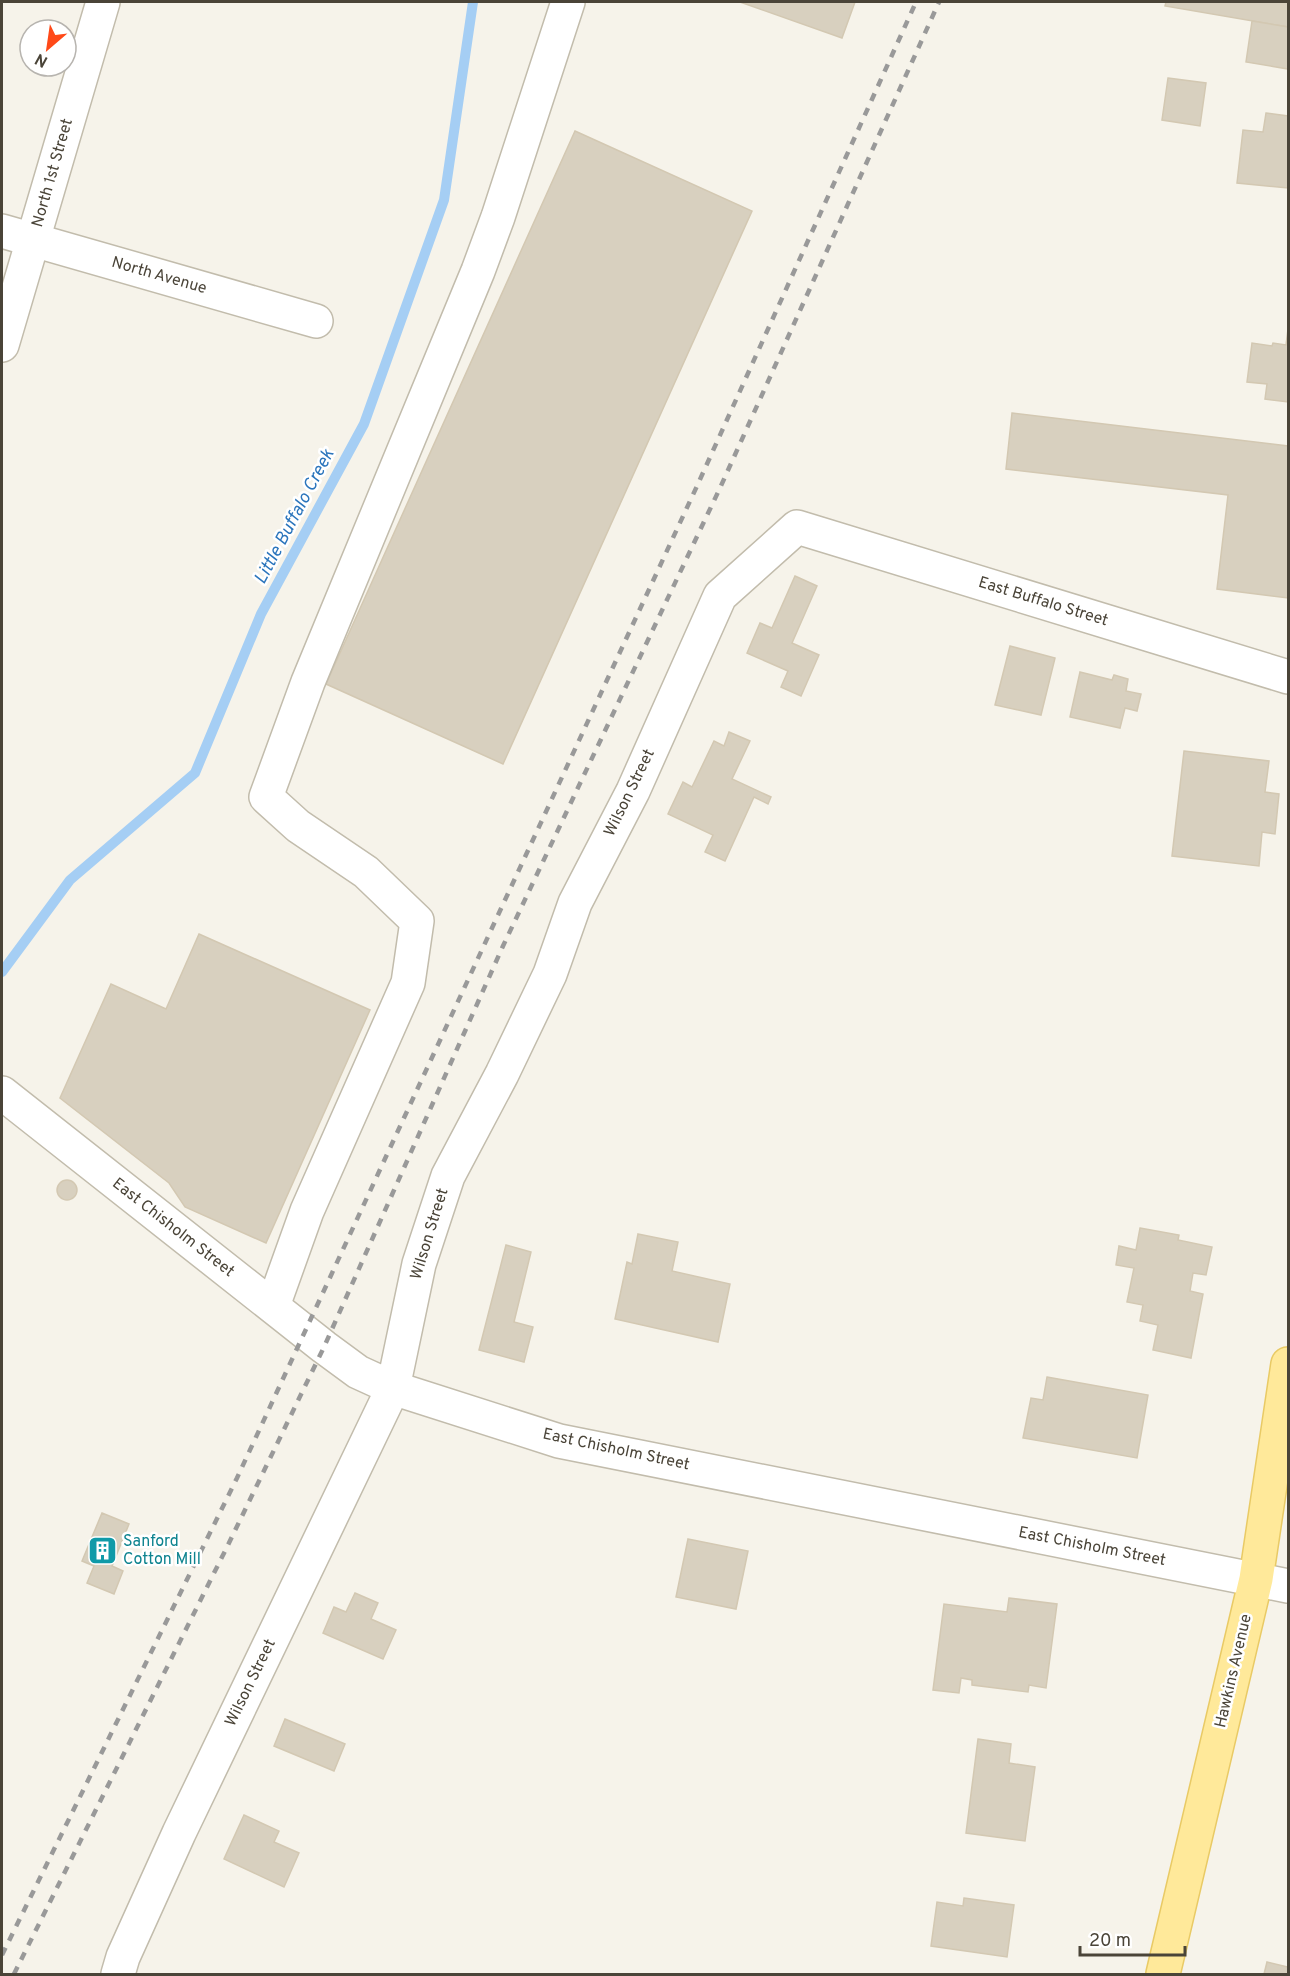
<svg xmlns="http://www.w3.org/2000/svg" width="1290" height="1976" viewBox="0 0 1290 1976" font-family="Overpass,sans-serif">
<rect width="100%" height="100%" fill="#f6f3ea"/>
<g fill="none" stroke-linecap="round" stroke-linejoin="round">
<path stroke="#a5cef4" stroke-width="10" d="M2,972L70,880L195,773L261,614L364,424L444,200L473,2"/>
</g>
<g fill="#d8d0bf" stroke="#d3c8b2" stroke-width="1.5">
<path d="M740,2H855L842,38Z"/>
<path d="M1166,2H1288V27L1165,6Z"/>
<path d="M1252,21L1288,27V69L1246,62Z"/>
<path d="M1168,78L1206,83L1200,126L1162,120Z"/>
<path d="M1266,113L1288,116V188L1237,183L1243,130L1263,132Z"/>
<path d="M575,131L752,211L503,764L326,684Z"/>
<path d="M1288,329V402L1265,399L1267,384L1247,382L1252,343L1272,346L1273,343L1286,345Z"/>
<path d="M1012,413L1288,446V598L1217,589L1228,495L1006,469Z"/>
<path d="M795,576L817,586L792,643L819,655L801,696L781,687L788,671L747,653L760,623L772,628Z"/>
<path d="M1010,646L1055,658L1041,715L995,705Z"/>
<path d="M1080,672L1112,680L1114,675L1128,679L1126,691L1141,694L1137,711L1125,708L1120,728L1070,717Z"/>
<path d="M729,732L750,741L732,779L771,797L768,804L754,797L725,861L705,852L713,835L668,814L683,782L692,787L714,741L724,746Z"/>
<path d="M1184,751L1269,761L1265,792L1279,794L1275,834L1262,832L1259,866L1172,856Z"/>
<path d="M199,934L370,1010L266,1243L185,1207L169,1183L60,1098L111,984L166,1009Z"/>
<circle cx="67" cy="1190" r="10"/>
<path d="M1140,1228L1179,1235L1178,1240L1212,1247L1206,1275L1193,1273L1190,1291L1203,1294L1191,1358L1153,1350L1158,1325L1140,1321L1143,1305L1127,1302L1134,1268L1116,1265L1119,1246L1136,1250Z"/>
<path d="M638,1234L678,1242L672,1271L730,1284L718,1342L615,1319L627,1262L632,1264Z"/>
<path d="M506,1245L531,1252L514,1322L533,1327L524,1362L479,1350Z"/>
<path d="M1047,1377L1148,1395L1137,1458L1023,1438L1031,1398L1043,1400Z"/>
<path d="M102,1513L129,1524L112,1566L123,1571L114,1594L87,1583L94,1566L82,1561Z"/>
<path d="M688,1539L748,1551L736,1609L676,1597Z"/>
<path d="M355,1593L378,1603L371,1619L396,1630L383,1659L323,1633L334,1607L346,1612Z"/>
<path d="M1009,1598L1057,1604L1046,1688L1029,1685L1028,1692L972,1685V1680L961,1678L959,1693L933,1690L944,1604L1007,1612Z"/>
<path d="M285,1719L345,1744L334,1771L274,1746Z"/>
<path d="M978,1739L1011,1744L1009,1763L1035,1767L1025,1841L966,1833Z"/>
<path d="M244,1815L279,1831L274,1842L299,1853L284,1887L224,1859Z"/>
<path d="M964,1898L1014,1905L1007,1957L931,1946L937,1902L963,1906Z"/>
<path d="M1267,1962L1288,1967V1974H1264Z"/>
</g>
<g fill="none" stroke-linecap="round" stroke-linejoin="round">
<defs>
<g id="minor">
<path d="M2,231L316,321"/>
<path d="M2,345L103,2"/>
<path d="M2,1093L324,1347L358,1372L393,1388L559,1441L1288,1586"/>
<path d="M273,1306L307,1211L408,983L417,921L366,872L298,826L266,797L308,682L478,271L498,217L568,2"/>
<path d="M118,1974L123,1957L179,1833L393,1388L419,1264L448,1176L502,1074L550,974L575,903L633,791L720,596L797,527L1288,677"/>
</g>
<path id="major" d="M1163,1974L1256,1579L1288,1364"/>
</defs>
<use href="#minor" stroke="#c2bcac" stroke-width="36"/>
<use href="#major" stroke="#e9ca65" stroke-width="36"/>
<use href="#minor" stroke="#fff" stroke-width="33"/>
<use href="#major" stroke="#ffe99a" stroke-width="33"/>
<g stroke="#999" stroke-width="4.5" stroke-dasharray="8 8" stroke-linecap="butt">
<path d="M2,1955L237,1478L697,486L916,2"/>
<path d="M14,1974L227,1547L324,1347L503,946L720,488L939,2"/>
</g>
</g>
<defs>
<symbol id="building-square" viewBox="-11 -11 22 22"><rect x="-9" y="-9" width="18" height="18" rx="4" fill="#0f9aa8" stroke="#fff"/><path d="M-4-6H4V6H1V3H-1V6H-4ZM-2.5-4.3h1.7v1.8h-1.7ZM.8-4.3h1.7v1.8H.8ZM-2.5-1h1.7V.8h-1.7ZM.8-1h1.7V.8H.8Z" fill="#fff"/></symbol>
</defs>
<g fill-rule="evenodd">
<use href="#building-square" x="86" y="1534" width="33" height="33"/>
</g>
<g text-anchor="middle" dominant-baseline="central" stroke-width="5" stroke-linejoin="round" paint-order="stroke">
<g font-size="16" fill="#4a4438" stroke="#fff">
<text transform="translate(53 173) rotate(-74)">North 1st Street</text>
<text transform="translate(159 276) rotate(16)">North Avenue</text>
<text transform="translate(1043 602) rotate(17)">East Buffalo Street</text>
<text transform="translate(630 793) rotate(-64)">Wilson Street</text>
<text transform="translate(173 1228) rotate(38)">East Chisholm Street</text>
<text transform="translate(430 1234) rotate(-73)">Wilson Street</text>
<text transform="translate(616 1450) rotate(12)">East Chisholm Street</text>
<text transform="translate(1092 1547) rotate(11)">East Chisholm Street</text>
<text transform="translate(1234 1671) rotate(-77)">Hawkins Avenue</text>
<text transform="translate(251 1683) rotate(-64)">Wilson Street</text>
</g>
<g font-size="16" fill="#0d838f" stroke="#fff" text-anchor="start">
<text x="123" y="1542">Sanford<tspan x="123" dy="18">Cotton Mill</tspan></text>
</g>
<g font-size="18" font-style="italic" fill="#2b75bc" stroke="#fff">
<text transform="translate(295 517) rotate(-62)">Little Buffalo Creek</text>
</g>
</g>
<rect width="1290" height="1976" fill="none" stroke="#4a4438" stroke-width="6"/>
<g transform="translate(48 48) rotate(209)"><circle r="28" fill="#ffffff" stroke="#b7b4af" stroke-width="1.5"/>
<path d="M0-4.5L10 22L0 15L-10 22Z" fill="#ff4918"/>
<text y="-9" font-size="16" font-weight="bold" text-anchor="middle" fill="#4a4438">N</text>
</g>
<path d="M1080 1946v9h105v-9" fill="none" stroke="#4a4438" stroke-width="3"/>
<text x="1089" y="1946" font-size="18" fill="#4a4438" stroke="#ffffff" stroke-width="4.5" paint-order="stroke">20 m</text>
</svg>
